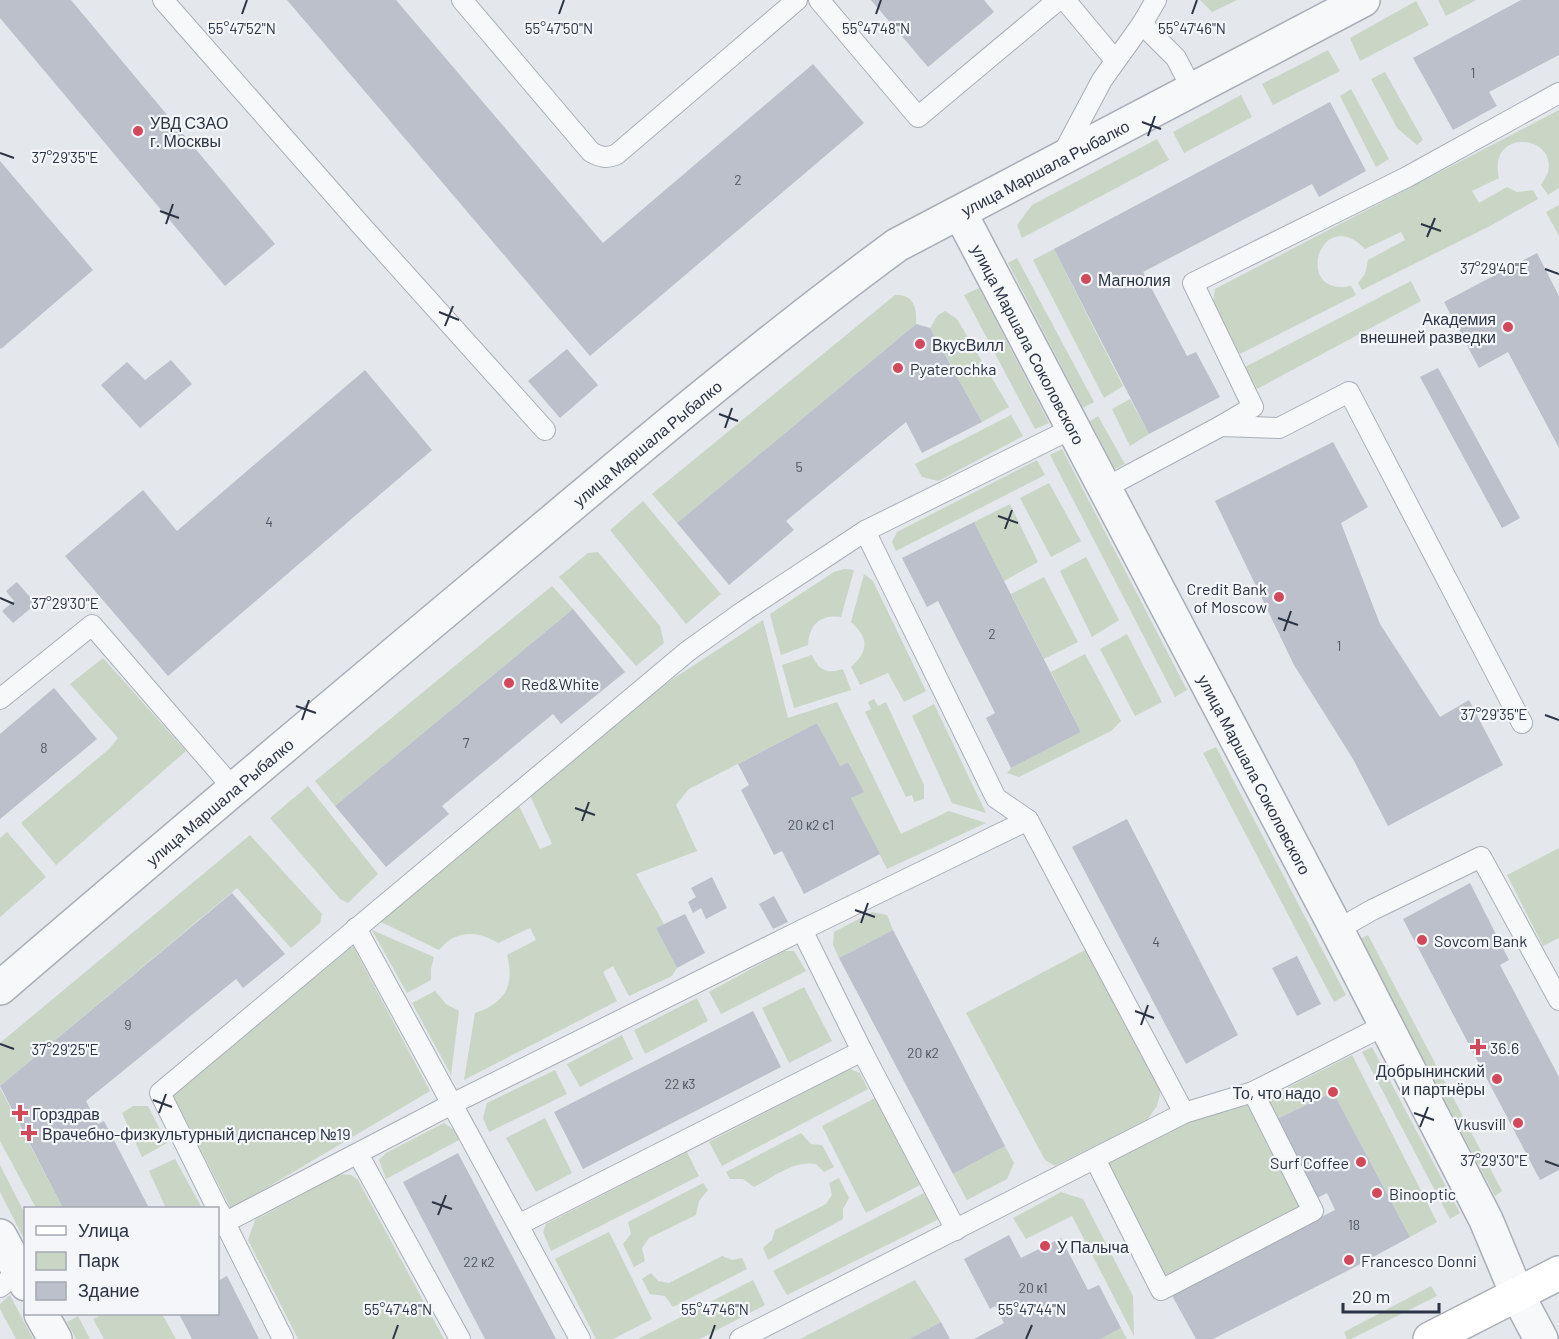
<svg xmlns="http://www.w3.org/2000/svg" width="1559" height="1339" viewBox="0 0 1559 1339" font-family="Barlow,sans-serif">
<rect width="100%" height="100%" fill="#e4e7ec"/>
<g fill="#c9d6c5">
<path d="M1200,0H1237L1212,12Z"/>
<path d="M1438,0H1476L1446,16Z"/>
<path d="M1416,1L1429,25L1360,61L1350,38Z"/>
<path d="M1328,50L1340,71L1273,105L1262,84Z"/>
<path d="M1385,72L1423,140L1417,145L1397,128L1371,79Z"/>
<path d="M1351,89L1389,159L1376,167L1340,96Z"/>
<path d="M1241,95L1252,117L1184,153L1173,132Z"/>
<path d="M1559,110V188L1548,195L1541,185C1543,181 1547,176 1548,172C1557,134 1487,128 1499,178L1472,191L1479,203L1507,187L1517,192L1533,190L1538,199L1490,226L1362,290L1358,283L1365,274L1368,260L1405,240L1401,232L1365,249C1320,202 1292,298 1351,286L1356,295L1240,354L1213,303L1215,289Z"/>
<path d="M1157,139L1169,160L1022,238L1017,225L1032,205Z"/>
<path d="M1559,205V236L1546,212Z"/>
<path d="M1054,249L1123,386L1104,398L1033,260Z"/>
<path d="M1017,258L1094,402L1083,408L1008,263Z"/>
<path d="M1411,281L1421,301L1257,389L1245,367Z"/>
<path d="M979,288L1049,423L1035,429L964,295Z"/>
<path d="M895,295C914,294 917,308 916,324L677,523L652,494Z"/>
<path d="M945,311L957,319L1009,407L982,422L930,328L938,315Z"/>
<path d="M1130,399L1149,434L1130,446L1112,409Z"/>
<path d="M1011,415L1023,436L938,481L922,477L915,464Z"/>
<path d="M1098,416L1125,464L1115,469L1090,421Z"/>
<path d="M1062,449L1187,690L1175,697L1050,455Z"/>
<path d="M1037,460L1045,475L896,551L892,542L897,532Z"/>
<path d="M1049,483L1081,541L1051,557L1020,498Z"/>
<path d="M643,501L721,594L686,624L610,530Z"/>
<path d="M1010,504L1038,562L1004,581L974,522Z"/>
<path d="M598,552L660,626L664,643L636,666L559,577L588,553Z"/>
<path d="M1086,557L1119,620L1092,637L1060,571Z"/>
<path d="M844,569L854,570L841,617C820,614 809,625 808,645L781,655L770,614L834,572Z"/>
<path d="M864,574L873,581L926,691L904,702L888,673L860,685L851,667C869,651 869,638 851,622Z"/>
<path d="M1044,577L1078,642L1044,659L1011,594Z"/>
<path d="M552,586L573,609L335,806L315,781Z"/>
<path d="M763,620L788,718L837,702L901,834L949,811L986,823L887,869L851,798L863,791L848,762L840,766L817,723L689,789L676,805L697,851L636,874L664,924L656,928L677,968L672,976L629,996L613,966L603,972L617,1001L464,1080L475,1013C505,1003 515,986 507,955L536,940L530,928L498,943C477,930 455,930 439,950L381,922L380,917L518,804L540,849L552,844L530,795L653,692Z"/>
<path d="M1127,634L1162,702L1135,716L1100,649Z"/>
<path d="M1085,654L1121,721L1111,731L1019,777L1007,773L1011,768L1081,732L1051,672Z"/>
<path d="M812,655C819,671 827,674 843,669L851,690L794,708L782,665Z"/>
<path d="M103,658L186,751L56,865L21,823L109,749L118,738L70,684Z"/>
<path d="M874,699L878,706L886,702L924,785V799L914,802L912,795L906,797L865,712L871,709L868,702Z"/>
<path d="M934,704L986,813L952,803L912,716Z"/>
<path d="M1216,747L1346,995L1334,1002L1203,753Z"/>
<path d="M308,786L378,874L348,903L340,899L270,818Z"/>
<path d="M7,832L46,877L0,917V838Z"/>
<path d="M250,835L322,914L320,923L291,948L237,888L0,1086V1043Z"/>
<path d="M1559,848V938L1543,946L1507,875Z"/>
<path d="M872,912L887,915L893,930L839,958L833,945L834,932Z"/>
<path d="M372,930L434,957L431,969V980L407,993Z"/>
<path d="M1368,935L1502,1191L1495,1196L1360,939Z"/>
<path d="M353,946L430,1091L231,1209L173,1095Z"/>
<path d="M1087,949L1161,1090L1157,1106L1147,1120L1055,1166L1045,1160L966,1013Z"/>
<path d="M784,951H794L806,971L721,1014L709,992Z"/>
<path d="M804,987L832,1041L789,1063L762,1008Z"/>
<path d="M435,991L446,1004L459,1011L451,1075L412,1003Z"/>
<path d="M697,998L708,1021L645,1054L634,1030Z"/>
<path d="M622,1035L633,1059L580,1087L567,1064Z"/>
<path d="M1372,1047L1460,1213L1450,1219L1362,1052Z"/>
<path d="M1352,1055L1437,1222L1410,1237L1333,1092L1277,1119L1267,1098Z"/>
<path d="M850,1069L860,1073L868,1089L722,1166L709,1142Z"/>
<path d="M555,1070L567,1094L489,1132L483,1118L487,1103Z"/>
<path d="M0,1088L63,1208H36L0,1141Z"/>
<path d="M875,1098L920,1185L866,1213L822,1126Z"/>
<path d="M1252,1104L1301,1201L1297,1213L1165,1279L1107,1164L1188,1121Z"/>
<path d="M133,1106H148L167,1143L142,1157L122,1113Z"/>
<path d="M545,1118L572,1173L536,1192L506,1138Z"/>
<path d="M444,1123L453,1129L461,1139L386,1179L379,1160L386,1153Z"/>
<path d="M801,1133L811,1144L822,1145L834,1167L824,1172L816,1164C793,1160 774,1177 754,1187L743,1179H730L726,1172Z"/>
<path d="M1005,1146L1014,1163L1007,1179L967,1200L953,1174Z"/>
<path d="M687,1152L699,1176L551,1251L543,1232L546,1224Z"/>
<path d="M175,1159L202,1208H166L149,1171Z"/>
<path d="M0,1165L25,1214V1241L0,1192Z"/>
<path d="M341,1174L351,1175L358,1180L444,1339H298L248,1240L255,1220Z"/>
<path d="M839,1178L849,1198L843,1209V1219L768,1260L763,1248L772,1240L775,1230L826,1204L832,1195L829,1183Z"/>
<path d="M703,1183L708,1190L699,1201L696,1215L649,1238L642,1248L645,1261L634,1267L623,1244L631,1234L628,1222Z"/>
<path d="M1061,1192L1083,1199L1133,1296L1134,1336L1072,1216L1026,1239L1013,1218Z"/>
<path d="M924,1193L939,1219L787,1295L773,1271Z"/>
<path d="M609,1232L652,1319L613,1339H596L555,1259Z"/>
<path d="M722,1256L732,1260L742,1258L747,1269L673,1307L665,1296L650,1294L642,1279L651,1273L658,1281L669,1283Z"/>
<path d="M753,1280L765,1305L700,1339H638Z"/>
<path d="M915,1280L941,1322L909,1339H800Z"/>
<path d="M1431,1286L1437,1296L1351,1339H1347L1344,1332Z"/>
<path d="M10,1295L33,1339H16L0,1309V1304Z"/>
<path d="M103,1314H162L176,1339H104L93,1319Z"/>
<path d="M78,1316L90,1339H76L67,1322Z"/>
<path d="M1121,1328L1127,1339H1101Z"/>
</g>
<g fill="#bbc0ca">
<path d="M0,0H71L275,244L225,286L0,18Z"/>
<path d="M287,0H396L603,243L813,64L864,123L590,356Z"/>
<path d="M871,0H984L994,12L928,67Z"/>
<path d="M1521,0H1559V55L1489,92L1497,106L1453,130L1413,58Z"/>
<path d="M1330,102L1366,171L1319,197L1312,184L1143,272L1187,356L1196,352L1220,397L1149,434L1054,249Z"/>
<path d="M0,161L93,270L1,349L0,348Z"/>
<path d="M1537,253L1559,296V448L1508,352L1479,368L1444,302Z"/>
<path d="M916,324L930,328L982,422L922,453L906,422L786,521L794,530L729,585L677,523Z"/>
<path d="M567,349L598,385L560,418L528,381Z"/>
<path d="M171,360L192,384L140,428L101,385L127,362L145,380Z"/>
<path d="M1438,368L1520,518L1502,528L1420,377Z"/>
<path d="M365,370L432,450L168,676L65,556L143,490L177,531Z"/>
<path d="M1333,442L1368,507L1341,523L1380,624L1440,717L1469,700L1503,765L1388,826L1353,759L1294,665L1215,501Z"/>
<path d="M974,522L1081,732L1011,768L986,718L995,713L938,601L927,607L902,558Z"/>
<path d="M17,582L36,604L13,623L2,611L14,601L6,591Z"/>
<path d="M573,609L625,672L561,724L553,714L442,806L449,814L386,867L335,806Z"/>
<path d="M54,688L97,739L0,819V734Z"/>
<path d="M817,723L840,766L848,762L864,792L851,798L880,854L804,894L782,851L774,855L741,790L749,785L738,764Z"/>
<path d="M1127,819L1238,1035L1186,1064L1072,847Z"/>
<path d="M712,877L727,908L706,919L701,908L693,913L688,902L696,897L691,888Z"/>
<path d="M1470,883L1509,960L1500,965L1559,1077V1170L1540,1180L1403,919Z"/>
<path d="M232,893L285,954L243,988L236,979L86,1101L98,1124L104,1121L149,1208H63L0,1086Z"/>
<path d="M774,896L788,922L773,929L759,904Z"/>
<path d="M685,914L705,953L677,968L656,928Z"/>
<path d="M893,930L1005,1146L953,1174L839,958Z"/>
<path d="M1297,956L1321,1004L1297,1016L1272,968Z"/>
<path d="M753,1011L781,1067L583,1169L554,1112Z"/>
<path d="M1333,1092L1410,1237L1351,1269L1213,1339H1196L1170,1292L1335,1210L1327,1193L1313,1200L1277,1119Z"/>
<path d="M458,1153L556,1339H485L403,1182Z"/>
<path d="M1009,1235L1021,1258L1061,1238L1088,1290L1099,1285L1121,1328L1101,1339H974L1004,1323L995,1306L990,1309L964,1259Z"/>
<path d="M227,1276L259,1339H192L179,1314H218V1281Z"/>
<path d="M941,1322L950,1339H909Z"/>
</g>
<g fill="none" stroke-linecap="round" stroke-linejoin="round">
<defs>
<g id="service">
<path d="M163,0L359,223L545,430"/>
<path d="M462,0L591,152C600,157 607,159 617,154L797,0"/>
<path d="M819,0L918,117L1058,0"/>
<path d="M1065,0L1115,60"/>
<path d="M1142,24L1176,58L1193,91"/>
<path d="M1061,157L1102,80L1142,24L1156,0"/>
<path d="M1221,426L1253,407L1193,283L1407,177L1559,93"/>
<path d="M1105,488L1221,426L1279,428L1349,392L1522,723"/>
<path d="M865,531L996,798L1028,820L1184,1113"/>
<path d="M0,699L92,625L233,788"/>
<path d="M356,928L580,1339"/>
<path d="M802,930L862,1051L956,1230"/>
<path d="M1337,930L1372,910L1481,857L1559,1000"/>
<path d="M358,1154L460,1339"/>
<path d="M1095,1159L1161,1290L1313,1211L1253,1092"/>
<path d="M217,1208L160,1093L688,651L744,611L865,531L1073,428"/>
<path d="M219,1211L283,1339"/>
<path d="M518,1225L862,1051"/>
<path d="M218,1226L452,1104L802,930L1028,820"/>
<path d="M0,1287L19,1271"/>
<path d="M740,1339L1184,1113L1253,1092L1385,1025"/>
</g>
<g id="minor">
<path id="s1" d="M960,213L1337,930L1486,1220L1517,1294L1541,1339"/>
</g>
<g id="tertiary">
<path id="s2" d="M0,988C163,848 327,710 492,572C624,461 757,348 897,245L1363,0"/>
<path d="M0,1236L26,1284"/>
<path d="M41,1314L55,1339"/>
</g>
<path id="secondary" d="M1430,1339L1559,1273"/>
</defs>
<use href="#service" stroke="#a9aeb7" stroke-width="22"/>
<use href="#minor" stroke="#a9aeb7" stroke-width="36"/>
<use href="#tertiary" stroke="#a9aeb7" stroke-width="36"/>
<use href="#secondary" stroke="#a9aeb7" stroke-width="36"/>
<use href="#service" stroke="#f7f8fa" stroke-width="20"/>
<use href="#minor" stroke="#f7f8fa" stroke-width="33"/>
<use href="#tertiary" stroke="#f7f8fa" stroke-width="33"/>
<use href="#secondary" stroke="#fff" stroke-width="33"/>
</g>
<path fill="none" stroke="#2b3445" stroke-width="2" d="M242,14L247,0M559,14L564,0M876,14L881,0M1192,14L1197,0M1142,122L1161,129M1148,136L1155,116M0,153L14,158M160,211L179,218M166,224L173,204M1421,224L1441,231M1427,237L1435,218M1545,269L1559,274M439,312L459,320M445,326L453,306M719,414L738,421M725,428L732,408M998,516L1018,523M1005,529L1012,510M0,598L14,604M1278,618L1298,625M1284,631L1291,611M296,706L316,713M1545,715L1559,720M302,720L309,700M575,808L595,815M582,821L589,802M855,910L875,917M861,923L868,903M1135,1011L1154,1018M1141,1025L1148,1005M0,1044L14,1049M153,1100L172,1107M159,1113L166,1094M1414,1113L1434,1120M1420,1127L1428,1107M1545,1161L1559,1166M432,1202L452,1209M438,1215L446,1195M393,1339L398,1325M710,1339L715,1325M1026,1339L1032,1325"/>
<g fill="#d1495b" stroke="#f4f6f9" stroke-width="2">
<circle cx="138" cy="131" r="6"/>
<circle cx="1086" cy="279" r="6"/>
<circle cx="1508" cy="327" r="6"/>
<circle cx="920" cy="344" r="6"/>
<circle cx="898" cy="368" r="6"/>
<circle cx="1279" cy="597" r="6"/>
<circle cx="509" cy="683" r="6"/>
<circle cx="1422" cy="940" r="6"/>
<path d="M1475 1038h6v6h6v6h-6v6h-6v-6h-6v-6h6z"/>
<circle cx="1497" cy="1079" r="6"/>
<circle cx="1333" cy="1092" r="6"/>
<path d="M17 1104h6v6h6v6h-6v6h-6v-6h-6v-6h6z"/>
<circle cx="1518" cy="1123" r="6"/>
<path d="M26 1124h6v6h6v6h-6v6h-6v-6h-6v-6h6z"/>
<circle cx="1361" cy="1162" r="6"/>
<circle cx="1377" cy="1193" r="6"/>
<circle cx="1045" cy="1246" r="6"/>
<circle cx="1349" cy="1260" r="6"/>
</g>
<g text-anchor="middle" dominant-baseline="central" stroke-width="4.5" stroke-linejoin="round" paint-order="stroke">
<g font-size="14" fill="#4f5766">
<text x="1473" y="72">1</text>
<text x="738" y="179">2</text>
<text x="799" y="466">5</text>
<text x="269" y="521">4</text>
<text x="992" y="633">2</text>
<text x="1339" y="645">1</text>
<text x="466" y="742">7</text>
<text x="44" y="747">8</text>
<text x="811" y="824">20 к2 с1</text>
<text x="1156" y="941">4</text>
<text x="128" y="1024">9</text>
<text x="923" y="1052">20 к2</text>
<text x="680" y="1083">22 к3</text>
<text x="1354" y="1224">18</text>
<text x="479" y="1261">22 к2</text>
<text x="1033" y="1287">20 к1</text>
</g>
<g font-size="16" fill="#2b3445" stroke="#f4f6f9" text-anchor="start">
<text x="150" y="122">УВД СЗАО<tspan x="150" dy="18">г. Москвы</tspan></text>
<text x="1098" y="279">Магнолия</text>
<text x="1496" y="318" text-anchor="end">Академия<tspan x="1496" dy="18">внешней разведки</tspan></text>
<text x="932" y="344">ВкусВилл</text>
<text x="910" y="368">Pyaterochka</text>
<text x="1267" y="588" text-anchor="end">Credit Bank<tspan x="1267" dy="18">of Moscow</tspan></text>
<text x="521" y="683">Red&amp;White</text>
<text x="1434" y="940">Sovcom Bank</text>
<text x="1490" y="1047">36.6</text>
<text x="1485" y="1070" text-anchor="end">Добрынинский<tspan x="1485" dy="18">и партнёры</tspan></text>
<text x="1321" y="1092" text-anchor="end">То, что надо</text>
<text x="32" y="1113">Горздрав</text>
<text x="1506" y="1123" text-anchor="end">Vkusvill</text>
<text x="42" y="1133">Врачебно-физкультурный диспансер №19</text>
<text x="1349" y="1162" text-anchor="end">Surf Coffee</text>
<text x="1389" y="1193">Binooptic</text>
<text x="1057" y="1246">У Палыча</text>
<text x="1361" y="1260">Francesco Donni</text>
</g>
<g font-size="16" fill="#2b3445" stroke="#f4f6f9">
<text stroke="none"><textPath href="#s2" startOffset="1332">улица Маршала Рыбалко</textPath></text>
<text stroke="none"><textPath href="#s1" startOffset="148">улица Маршала Соколовского</textPath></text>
<text stroke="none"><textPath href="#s2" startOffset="846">улица Маршала Рыбалко</textPath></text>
<text stroke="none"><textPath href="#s1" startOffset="634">улица Маршала Соколовского</textPath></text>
<text stroke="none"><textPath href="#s2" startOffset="288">улица Маршала Рыбалко</textPath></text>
</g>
</g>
<g font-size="15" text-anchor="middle" fill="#2b3445" stroke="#f4f6f9" stroke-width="4.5" stroke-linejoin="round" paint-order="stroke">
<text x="242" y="34">55°47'52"N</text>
<text x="559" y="34">55°47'50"N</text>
<text x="876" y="34">55°47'48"N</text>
<text x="1192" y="34">55°47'46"N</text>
<text x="65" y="163">37°29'35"E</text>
<text x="1494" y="274">37°29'40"E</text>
<text x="65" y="609">37°29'30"E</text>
<text x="1494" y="720">37°29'35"E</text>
<text x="65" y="1055">37°29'25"E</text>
<text x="1494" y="1166">37°29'30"E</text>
<text x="398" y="1315">55°47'48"N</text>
<text x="715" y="1315">55°47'46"N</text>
<text x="1032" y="1315">55°47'44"N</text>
</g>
<rect x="24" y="1207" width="195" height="108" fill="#f4f6f9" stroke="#a4a8b1" stroke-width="1.5"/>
<rect x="36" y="1226" width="30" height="9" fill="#ffffff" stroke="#a4a8b1" stroke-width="1.5"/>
<text x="78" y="1237" font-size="18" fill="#2b3445">Улица</text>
<rect x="36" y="1252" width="30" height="18" fill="#c9d6c5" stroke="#a4a8b1" stroke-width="1.5"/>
<text x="78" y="1267" font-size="18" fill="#2b3445">Парк</text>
<rect x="36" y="1282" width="30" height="18" fill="#bbc0ca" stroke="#a4a8b1" stroke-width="1.5"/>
<text x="78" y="1297" font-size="18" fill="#2b3445">Здание</text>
<path d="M1343 1303v9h96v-9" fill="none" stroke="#2b3445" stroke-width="3"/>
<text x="1352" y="1303" font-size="18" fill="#2b3445" stroke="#f4f6f9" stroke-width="4.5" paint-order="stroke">20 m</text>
</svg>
